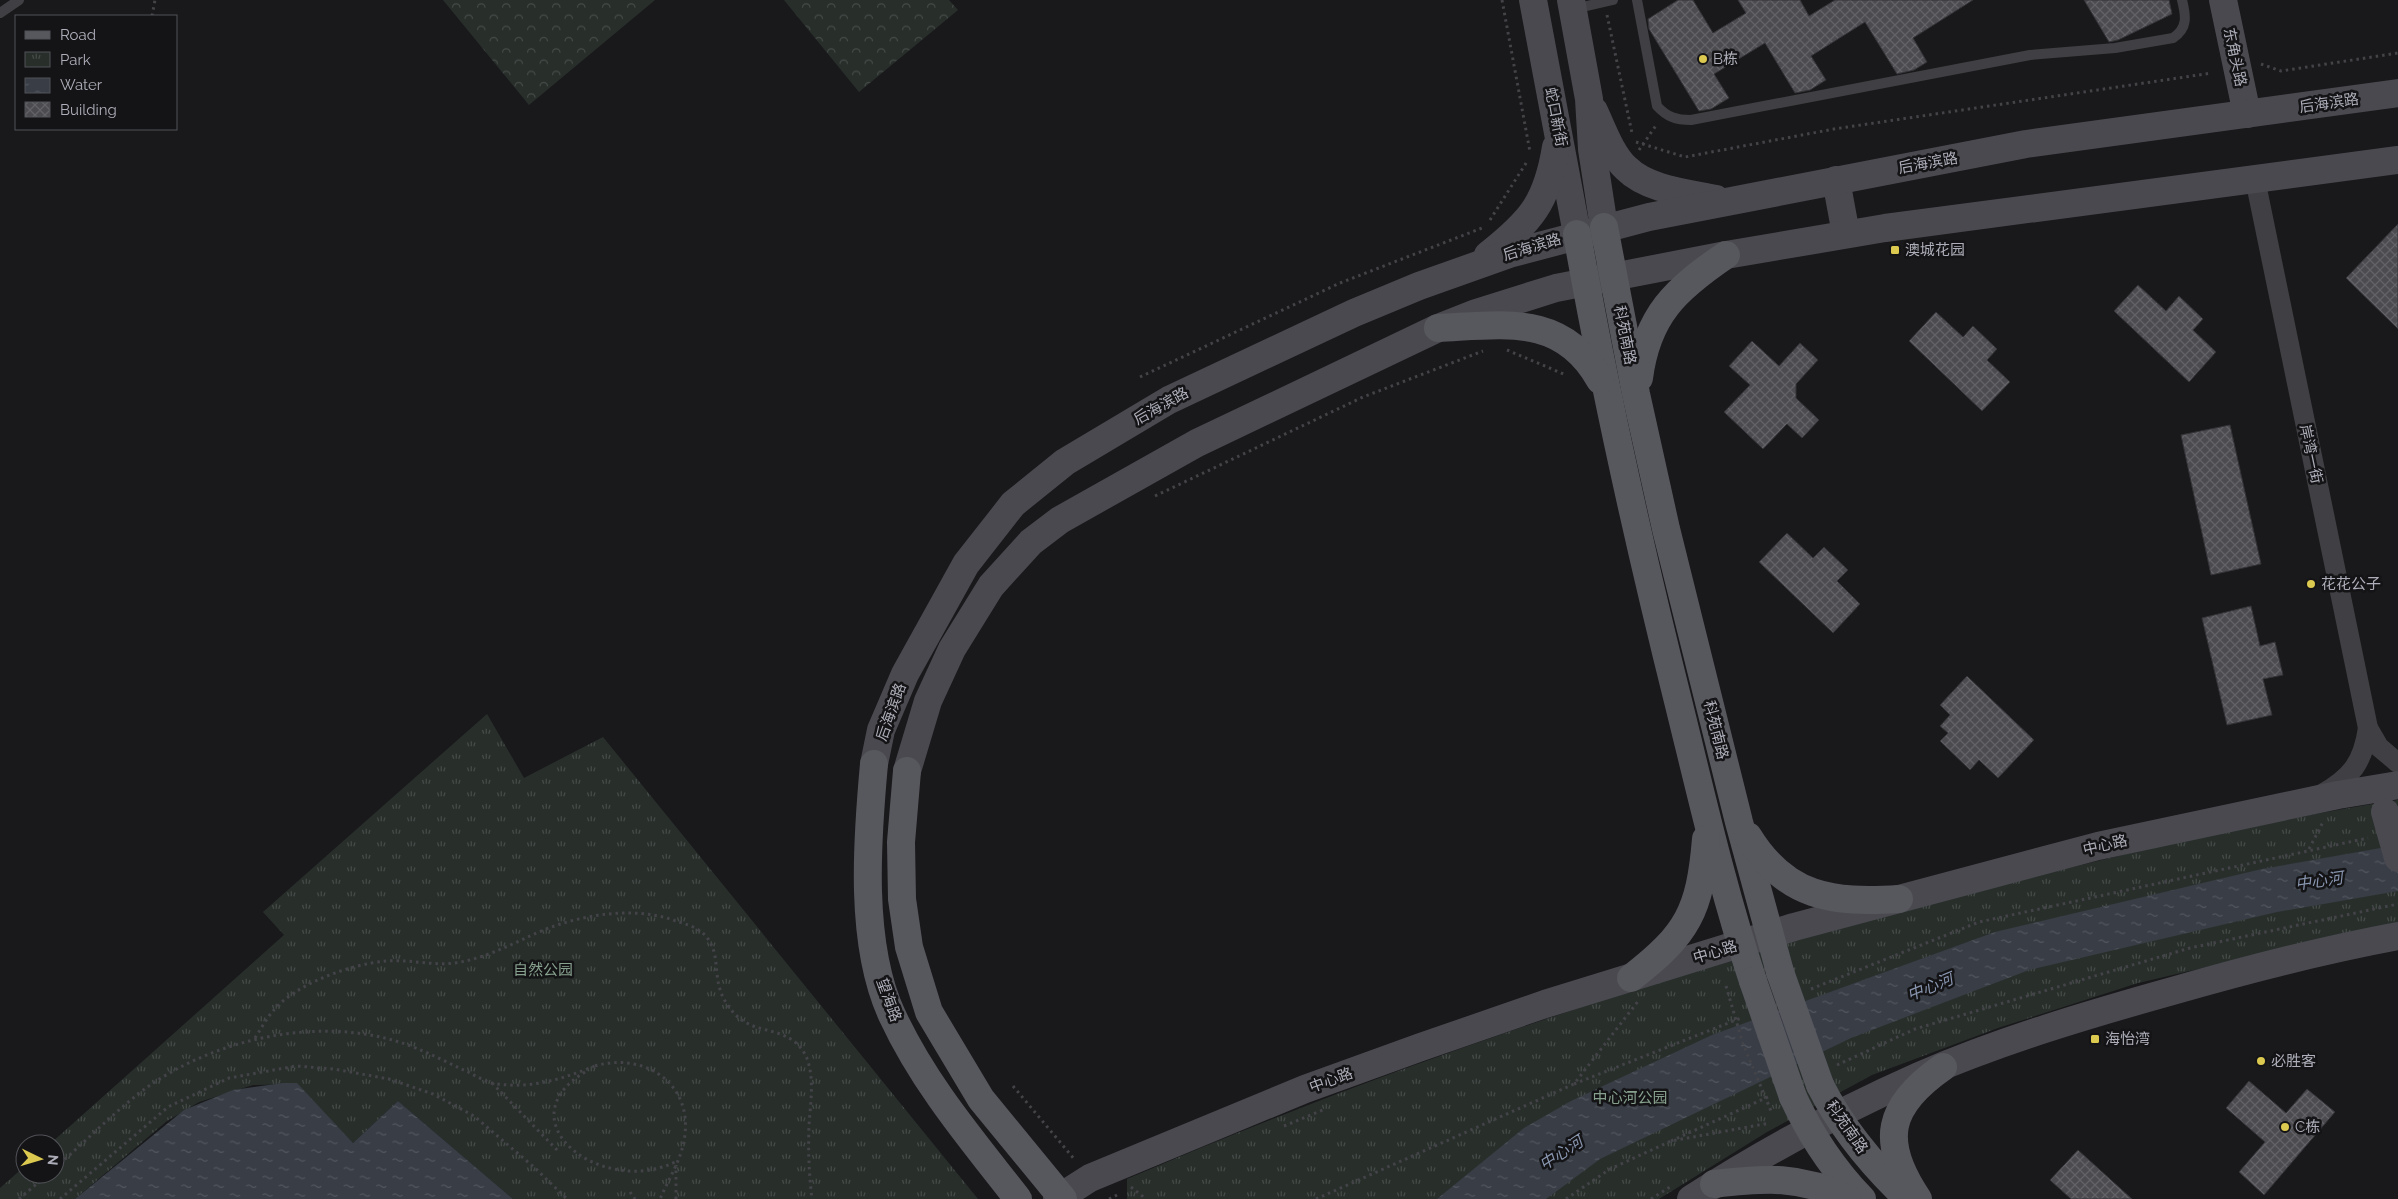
<svg xmlns="http://www.w3.org/2000/svg" width="2398" height="1199" viewBox="0 0 2398 1199" font-family="Raleway,'Noto Sans SC',sans-serif">
<defs>
<pattern id="forest-crowns" width="20" height="18" patternUnits="userSpaceOnUse" patternTransform="scale(1.25)"><rect width="20" height="18" fill="#282f2b"/><path d="M2 6a3 3 0 1 1 6 0M12 15a3 3 0 1 1 6 0" fill="none" stroke="#444b48"/></pattern>
<pattern id="park-tufts" width="24" height="20" patternUnits="userSpaceOnUse" patternTransform="scale(1.25)"><rect width="24" height="20" fill="#282f2b"/><path d="M3 7l-1-3M5 7V3M7 7l1-3M15 17l-1-3M17 17v-4M19 17l1-3" fill="none" stroke="#444b48"/></pattern>
<pattern id="water-ripples" width="26" height="14" patternUnits="userSpaceOnUse" patternTransform="scale(1.25)"><rect width="26" height="14" fill="#383d46"/><path d="M2 4q2-2 4 0t4 0M15 11q2-2 4 0t4 0" fill="none" stroke="#52565f"/></pattern>
<pattern id="building-cross-hatch" width="8" height="8" patternUnits="userSpaceOnUse" patternTransform="scale(1.25)"><rect width="8" height="8" fill="#4c4b50"/><path d="M0 0l8 8M0 8l8-8" fill="none" stroke="#636267"/></pattern>
</defs>
<rect width="100%" height="100%" fill="#19191b"/>
<g fill="url(#forest-crowns)">
<path d="M443,0H655L529,105Z"/>
<path d="M784,0H949L958,10L859,92Z"/>
</g>
<g fill="url(#park-tufts)">
<path d="M487,714L524,778L603,737L978,1199H513L398,1101L353,1143L297,1084L253,1085L199,1102L167,1121L75,1199H0V1188L25,1166V1174H55V1144H50L284,935L263,912Z"/>
<path d="M2398,800V926L2284,949L2138,983L1998,1028L1872,1075L1767,1132L1659,1199H1127V1179C1395,1064 1672,971 1954,897C2101,859 2248,823 2398,800Z"/>
</g>
<g fill="url(#water-ripples)">
<path d="M2398,845V891L2277,912L2029,970L1851,1038L1600,1159L1546,1199H1437L1524,1128L1571,1101L1712,1035L1995,932L2262,869Z"/>
<path d="M283,1083H297L353,1143L398,1101L513,1199H75L184,1110L233,1090Z"/>
</g>
<g fill="url(#building-cross-hatch)" stroke="#343337">
<path d="M1678,0H1693L1713,33L1746,13L1738,0H1800L1809,16L1835,0H1973L1913,38L1927,62L1914,70L1897,74L1865,22L1811,56L1826,80L1810,90L1795,93L1765,43L1714,74L1729,98L1711,109L1699,111L1649,29L1648,19Z"/>
<path d="M2084,0H2169L2172,14L2118,40L2109,42Z"/>
<path d="M2398,224V329L2346,278Z"/>
<path d="M2138,285L2166,311L2179,296L2203,319L2193,330L2216,352L2189,382L2114,311Z"/>
<path d="M1936,312L1963,337L1973,326L1997,349L1987,360L2010,382L1982,411L1909,341Z"/>
<path d="M1752,341L1779,366L1800,343L1818,360L1796,384V398L1819,420L1802,438L1787,424L1763,449L1724,412L1750,385L1729,366Z"/>
<path d="M2230,425L2261,564L2211,575L2181,435Z"/>
<path d="M1787,533L1813,558L1824,547L1848,570L1837,581L1860,604L1833,633L1759,562Z"/>
<path d="M2251,606L2260,646L2275,642L2283,675L2263,679L2272,715L2227,725L2202,618Z"/>
<path d="M1967,676L2034,740L1998,778L1979,760L1970,770L1940,741L1948,733L1940,726L1950,715L1940,705Z"/>
<path d="M2249,1081L2286,1113L2307,1089L2335,1112L2264,1195L2239,1172L2265,1142L2226,1108Z"/>
<path d="M2078,1150L2132,1199H2071L2050,1180Z"/>
</g>
<g fill="none" stroke-linecap="round" stroke-linejoin="round">
<g stroke="#434348" stroke-width="3" stroke-dasharray="2.5 4" stroke-linecap="butt">
<path d="M1502,0L1530,152"/>
<path d="M1607,15L1632,133"/>
<path d="M152,16L155,0"/>
<path d="M2261,64L2281,71L2398,53"/>
<path d="M1636,142L1685,157L1834,129L2212,73"/>
<path d="M1639,150L1657,124"/>
<path d="M1490,220L1528,160"/>
<path d="M1507,350L1566,375"/>
<path d="M1140,377L1340,283L1482,228"/>
<path d="M1155,496L1363,397L1483,351"/>
<path d="M2309,849L2323,822"/>
<path d="M1811,989L1979,922L2368,838"/>
<path d="M255,1038C261,1029 266,1019 273,1011C295,984 351,964 386,961C409,959 432,966 455,963C488,958 515,942 546,929C586,914 635,906 676,921C689,925 703,929 710,942C721,961 711,983 729,1007C749,1035 773,1025 795,1042C802,1048 807,1056 809,1065C814,1085 810,1107 809,1126C808,1151 809,1174 812,1199"/>
<path d="M1837,1065L1915,1029L2190,948L2398,904"/>
<path d="M595,1066C642,1052 691,1081 685,1134C683,1157 669,1178 660,1199"/>
<path d="M585,1072C502,1122 604,1199 677,1161"/>
<path d="M492,1083L559,1152"/>
<path d="M1574,1084L1741,1018"/>
<path d="M1013,1086L1075,1160"/>
<path d="M1284,1126L1325,1109"/>
<path d="M1671,1141L1768,1097"/>
<path d="M55,1168C85,1142 114,1112 146,1088C215,1039 317,1016 399,1042C422,1049 446,1062 468,1072C476,1076 484,1081 492,1083C529,1090 562,1079 595,1066"/>
<path d="M1131,1187L1146,1199"/>
<path d="M630,1192L635,1199"/>
<path d="M19,1199L48,1174"/>
<path d="M60,1199L168,1107L229,1078L296,1066L334,1069L389,1079L433,1094L474,1116L535,1168L567,1199"/>
<path d="M676,1199V1165"/>
<path d="M1109,1199L1119,1194"/>
<path d="M1316,1199L1574,1084L1639,1000"/>
<path d="M1566,1199L1610,1169L1671,1141L1770,1123"/>
<path d="M1651,1199L1670,1187"/>
</g>
<g stroke="#404044" stroke-width="10">
<path d="M1637,0L1657,106C1667,117 1676,120 1691,120L2030,55L2115,48L2173,38C2188,28 2186,16 2182,0"/>
<path d="M1574,9L1613,0"/>
<path d="M0,13L19,0"/>
</g>
<g stroke="#404044" stroke-width="20">
<path d="M2255,179L2368,728L2379,747L2398,763"/>
<path d="M2322,794C2352,777 2363,762 2368,728"/>
</g>
<g stroke="#49494f" stroke-width="28">
<path d="M1533,0L1577,234"/>
<path d="M1571,0L1589,99L1592,149L1604,227"/>
<path d="M2223,0L2247,114"/>
<path d="M1594,111C1603,130 1611,154 1626,168C1648,190 1688,193 1716,199"/>
<path d="M1836,180L1846,234"/>
<path d="M1488,255C1531,221 1547,203 1556,147"/>
<path d="M874,764L881,730L905,674L966,564L1013,504L1065,462L1169,400L1354,313L1419,286L1509,254L1649,217L2026,144L2398,93"/>
<path d="M907,771L928,701L952,649L991,586L1031,542L1060,520L1197,443L1438,328L1476,313L1556,288L1726,255L1885,228L2398,160"/>
<path d="M1057,1199L1090,1178L1305,1089L1421,1047L1545,1004L1794,927L2098,846L2338,795L2398,785"/>
<path d="M1691,1199C1764,1152 1840,1111 1919,1076C2002,1040 2090,1014 2176,990C2249,969 2323,950 2398,936"/>
</g>
<g stroke="#57575e" stroke-width="28">
<path d="M1604,227L1636,394L1666,529L1739,822L1780,972"/>
<path d="M1577,234C1605,393 1640,549 1679,705C1702,798 1723,891 1753,981"/>
<path d="M1438,328C1504,325 1563,313 1600,380"/>
<path d="M1639,378C1647,315 1676,289 1726,255"/>
<path d="M874,764C867,840 859,944 892,1015C924,1084 972,1140 1018,1199"/>
<path d="M907,771L901,842L902,899L909,947L929,1012L981,1099L1063,1199"/>
<path d="M1748,836C1786,898 1833,903 1899,899"/>
<path d="M1631,978C1688,934 1700,911 1706,839"/>
<path d="M1820,1085C1842,1129 1872,1165 1908,1199"/>
<path d="M1793,1097C1811,1136 1832,1168 1862,1199"/>
<path d="M1714,1184C1765,1178 1800,1175 1848,1199"/>
<path d="M1918,1199C1879,1141 1887,1106 1943,1067"/>
</g>
<path stroke="#434348" stroke-width="3" stroke-dasharray="2.5 4" stroke-linecap="butt" d="M1726,986L1743,1044L1771,1111"/>
<path stroke="#49494f" stroke-width="28" d="M2385,812L2398,858"/>
<g stroke="#57575e" stroke-width="28">
<path d="M1780,972L1820,1085"/>
<path d="M1753,981L1793,1097"/>
</g>
</g>
<g fill="#dcc950" stroke="#141416" stroke-width="2">
<circle cx="1703" cy="59" r="5"/>
<rect x="1890" y="245" width="10" height="10" rx="2.5"/>
<circle cx="2311" cy="584" r="5"/>
<rect x="2090" y="1034" width="10" height="10" rx="2.5"/>
<circle cx="2261" cy="1061" r="5"/>
<circle cx="2285" cy="1127" r="5"/>
</g>
<g text-anchor="middle" dominant-baseline="central" stroke-width="5" stroke-linejoin="round" paint-order="stroke">
<g font-size="15" fill="#adaeb9" stroke="#141416">
<text transform="translate(2235 57) rotate(78)">东角头路</text>
<text transform="translate(2329 103) rotate(-8)">后海滨路</text>
<text transform="translate(1556 117) rotate(79)">蛇口新街</text>
<text transform="translate(1928 163) rotate(-10)">后海滨路</text>
<text transform="translate(1532 247) rotate(-17)">后海滨路</text>
<text transform="translate(1625 335) rotate(79)">科苑南路</text>
<text transform="translate(1161 406) rotate(-29)">后海滨路</text>
<text transform="translate(2311 454) rotate(78)">岸湾一街</text>
<text transform="translate(891 712) rotate(-70)">后海滨路</text>
<text transform="translate(1716 730) rotate(76)">科苑南路</text>
<text transform="translate(2105 845) rotate(-13)">中心路</text>
<text transform="translate(1715 952) rotate(-17)">中心路</text>
<text transform="translate(889 1000) rotate(70)">望海路</text>
<text transform="translate(1331 1080) rotate(-20)">中心路</text>
<text transform="translate(1847 1127) rotate(55)">科苑南路</text>
</g>
<g font-size="15" fill="#adaeb9" stroke="#141416" text-anchor="start">
<text x="1713" y="59">B栋</text>
<text x="1905" y="250">澳城花园</text>
<text x="2321" y="584">花花公子</text>
<text x="2105" y="1039">海怡湾</text>
<text x="2271" y="1061">必胜客</text>
<text x="2295" y="1127">C栋</text>
</g>
<g font-size="15" fill="#87a18e" stroke="#141416">
<text x="543" y="970">自然公园</text>
<text x="1630" y="1098">中心河公园</text>
</g>
<g font-size="16" font-style="italic" fill="#8996af" stroke="#141416">
<text transform="translate(2319 881) rotate(-8)">中心河</text>
<text transform="translate(1930 987) rotate(-22)">中心河</text>
<text transform="translate(1561 1153) rotate(-33)">中心河</text>
</g>
</g>
<rect x="15" y="15" width="162" height="115" fill="#141416" stroke="#515257"/>
<rect x="25" y="31" width="25" height="8" fill="#57575e" stroke="#515257"/>
<text x="60" y="40" font-size="15" fill="#adaeb9">Road</text>
<rect x="25" y="52" width="25" height="15" fill="url(#park-tufts)" stroke="#515257"/>
<text x="60" y="65" font-size="15" fill="#adaeb9">Park</text>
<rect x="25" y="78" width="25" height="15" fill="url(#water-ripples)" stroke="#515257"/>
<text x="60" y="90" font-size="15" fill="#adaeb9">Water</text>
<rect x="25" y="102" width="25" height="15" fill="url(#building-cross-hatch)" stroke="#515257"/>
<text x="60" y="115" font-size="15" fill="#adaeb9">Building</text>
<g transform="translate(40 1159) rotate(95)"><circle r="24" fill="#141416" stroke="#515257"/>
<path d="M0-4L9 19L0 12L-9 19Z" fill="#dcc950"/>
<text y="-8" font-size="14" font-weight="bold" text-anchor="middle" fill="#adaeb9">N</text>
</g>
</svg>
